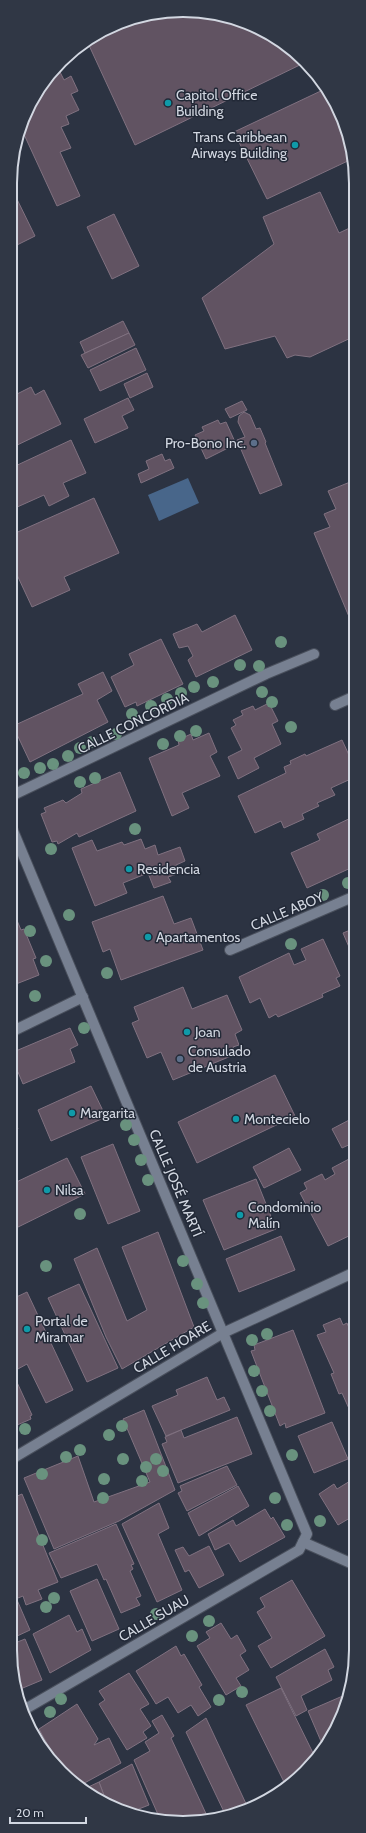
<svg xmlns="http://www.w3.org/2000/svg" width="366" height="1833" viewBox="0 0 366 1833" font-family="Cabin,sans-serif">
<rect width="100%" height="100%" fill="#2c3342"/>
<path fill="#48668a" d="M188,478L199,503L159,521L148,495Z"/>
<g fill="#615362" stroke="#807180">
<path d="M205,11L259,28L306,62L135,145L87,41L138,16Z"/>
<path d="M58,68L64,80L71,76L78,91L71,94L79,110L66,116L69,124L61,127L71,148L60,152L80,196L57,206L22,130L33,97Z"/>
<path d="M325,89L338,107L352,159L267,199L234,132Z"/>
<path d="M11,187L35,236L11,248Z"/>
<path d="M320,192L339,233L356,225L355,336L310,357L295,355L287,358L275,336L225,349L202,298L274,244L263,217Z"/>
<path d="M114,214L139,266L112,279L87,227Z"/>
<path d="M123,321L129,333L85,353L80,342Z"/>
<path d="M129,333L135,345L88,368L81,355Z"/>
<path d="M136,348L146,370L100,391L90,370Z"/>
<path d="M147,373L153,387L130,398L124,384Z"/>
<path d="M31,387L35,395L44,390L61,424L11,448V397Z"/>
<path d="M128,398L134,410L122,416L128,428L95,443L84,419Z"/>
<path d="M242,401L247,410L230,418L225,409Z"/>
<path d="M244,412L250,415L256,429L260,428L266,442L265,443L282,485L260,494L237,440L245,437L238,422L239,416Z"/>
<path d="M218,420L220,424L226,422L236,444L206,459L195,435L204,431L202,427Z"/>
<path d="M71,440L86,473L63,483L69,496L49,506L44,495L15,508L11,500V468Z"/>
<path d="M162,454L165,461L170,459L174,468L141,483L138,474L149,469L146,461Z"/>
<path d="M355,480V631L314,533L330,527L324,514L336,509L328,491Z"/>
<path d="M94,498L119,553L64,577L70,590L32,607L11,562V535Z"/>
<path d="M235,615L252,650L196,677L188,660L193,656L188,646L179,648L173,634L197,624L202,632Z"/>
<path d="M161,639L183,684L137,706L136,702L125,707L111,677L134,665L129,654Z"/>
<path d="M103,672L112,691L97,700L108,722L30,762L13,726L83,694L78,684Z"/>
<path d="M269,703L278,721L272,724L281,744L254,758L259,768L238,779L228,757L242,750L231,728L236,725L233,720L243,715L241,711L253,706L255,710Z"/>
<path d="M209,733L217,752L210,756L220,776L182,793L189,808L172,816L149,758L179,745L178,740L191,734L193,740Z"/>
<path d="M342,740L355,768V777L331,788L335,795L317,803L319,806L302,814L304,819L284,828L281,821L255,833L238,796L286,773L284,767L291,764L290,761L305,754L306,756Z"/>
<path d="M120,772L136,811L79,837L77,833L58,844L57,841L52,842L41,814L46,812L44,808L63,800L66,803L82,793L81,789Z"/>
<path d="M355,816V866L307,888L291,853L320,840L317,834Z"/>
<path d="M141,839L145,849L155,845L158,855L180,847L185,861L176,865L180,873L168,877L171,882L154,888L148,873L123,883L127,893L95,906L72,848L92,840L97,851L122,842L124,845Z"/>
<path d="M163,896L174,924L191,918L203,950L121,980L110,949L103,952L92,922Z"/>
<path d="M11,911H13L21,930L24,929L36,958L33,959L39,975L11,986Z"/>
<path d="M355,928V961L343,933Z"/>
<path d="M323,939L340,976L336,978L340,986L322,994L323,997L278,1017L276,1014L269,1018L260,998L250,1003L239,977L289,953L294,965L306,960L301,949Z"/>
<path d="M183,987L192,1009L227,995L242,1030L235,1034L239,1045L233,1047L236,1054L173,1080L161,1052L147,1058L132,1023L139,1020L134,1007Z"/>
<path d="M70,1028L78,1045L70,1049L75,1062L23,1084L18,1072L15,1073L11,1062V1053Z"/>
<path d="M275,1075L295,1116L197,1163L178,1122Z"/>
<path d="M91,1086L106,1117L51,1141L38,1110Z"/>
<path d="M11,1111L18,1129L11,1132Z"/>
<path d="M353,1118L355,1122V1142L342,1148L332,1129Z"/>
<path d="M113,1144L140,1211L108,1224L81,1157Z"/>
<path d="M289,1148L301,1170L264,1188L253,1167Z"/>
<path d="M67,1158L85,1194L10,1231V1185Z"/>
<path d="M349,1159L352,1165L355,1164V1233L328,1246L300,1193L307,1189L304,1183L322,1174L325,1180L335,1174L332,1168Z"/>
<path d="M256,1179L276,1229L224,1250L203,1200Z"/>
<path d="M158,1232L194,1327L122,1369L106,1337L74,1259L97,1248L127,1321L147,1310L122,1247Z"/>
<path d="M281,1236L295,1270L239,1292L226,1259Z"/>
<path d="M79,1284L118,1368L87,1382L48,1298Z"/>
<path d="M27,1292L73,1390L46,1403L27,1364L16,1370L10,1359V1300Z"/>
<path d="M340,1318L343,1325L347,1323L355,1342V1422L342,1393L339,1394L331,1374L334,1373L317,1335L326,1332L323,1325Z"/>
<path d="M293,1330L325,1413L286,1428L285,1423L280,1426L251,1351L255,1350L254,1345Z"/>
<path d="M10,1367L32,1415L30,1416L31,1419L17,1425L16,1422L10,1425Z"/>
<path d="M207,1377L217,1400L224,1397L230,1410L166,1436L152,1406L178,1395L176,1390Z"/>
<path d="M144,1410L175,1490L119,1521L54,1549L24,1478L78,1456L94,1502L150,1482L123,1419Z"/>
<path d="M237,1417L252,1454L178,1483L162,1444L167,1442L165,1437L181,1430L184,1438Z"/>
<path d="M332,1422L348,1459L314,1473L298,1436Z"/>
<path d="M227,1466L237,1485L187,1511L178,1493L182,1491L180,1486Z"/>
<path d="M355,1478V1515L338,1525L319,1494L334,1484L337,1489Z"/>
<path d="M238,1486L249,1506L199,1536L188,1513Z"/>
<path d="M22,1494L58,1582L38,1590L42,1599L26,1605L23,1596L18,1598L10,1579V1499Z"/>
<path d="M159,1503L169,1528L158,1534L182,1590L157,1602L122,1524Z"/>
<path d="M265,1509L271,1519L273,1517L285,1537L240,1562L229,1543L215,1550L208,1534L233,1520L236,1526Z"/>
<path d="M116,1524L134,1564L131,1565L133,1569L130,1571L141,1596L136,1598L140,1605L121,1613L106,1579L104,1580L97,1564L61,1578L49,1553Z"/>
<path d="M209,1546L224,1575L199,1588L189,1570L185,1572L175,1550L183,1547L189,1556Z"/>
<path d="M97,1579L119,1629L92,1641L70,1591Z"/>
<path d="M292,1580L325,1636L271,1668L258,1646L272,1638L257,1612L265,1607L260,1598Z"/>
<path d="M14,1593L30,1630L15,1637L10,1629V1594Z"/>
<path d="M69,1615L77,1632L82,1629L91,1650L50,1673L33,1634Z"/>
<path d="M221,1623L231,1639L237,1635L246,1651L240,1655L249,1670L236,1678L241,1686L226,1695L197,1646L210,1638L206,1632Z"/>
<path d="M25,1639L42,1680L18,1690L10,1645Z"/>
<path d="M176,1646L181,1656L184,1654L202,1685L199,1687L211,1707L198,1716L191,1705L178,1713L168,1697L156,1704L136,1671Z"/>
<path d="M325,1649L334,1667L328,1670L332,1680L301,1696L307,1710L296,1716L276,1677Z"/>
<path d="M129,1673L149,1704L140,1709L151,1726L143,1732L147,1738L127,1750L99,1704L105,1700L99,1691Z"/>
<path d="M281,1688L315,1757L297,1780L286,1786L246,1705Z"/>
<path d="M345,1695L347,1699L338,1727L323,1746L308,1711Z"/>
<path d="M77,1704L98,1739L94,1745L109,1738L121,1763L79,1786L65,1776L39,1729Z"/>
<path d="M162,1715L174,1736L171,1738L208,1818L172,1823L160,1819L134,1760L150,1751L145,1742L159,1733L152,1721Z"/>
<path d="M206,1718L248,1808L238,1814L226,1816L186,1732Z"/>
<path d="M132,1764L149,1805L131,1812L108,1806L99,1782Z"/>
<path d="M99,1782L108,1806L84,1789Z"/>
</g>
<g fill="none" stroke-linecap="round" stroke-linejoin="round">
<defs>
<g id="minor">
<path d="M335,705L355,696"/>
<path d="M11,796L266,674L314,654"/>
<path d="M11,826L307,1534L299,1550L22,1711"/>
<path d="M230,950L355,896"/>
<path d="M11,1032L83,997"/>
<path d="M10,1460L223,1333L355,1272"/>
<path d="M303,1542L355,1565"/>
</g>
</defs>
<use href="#minor" stroke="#494f5c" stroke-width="12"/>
<use href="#minor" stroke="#778091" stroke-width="10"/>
</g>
<g fill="#69927e">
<circle cx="281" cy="642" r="6"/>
<circle cx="240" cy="665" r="6"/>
<circle cx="259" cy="666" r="6"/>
<circle cx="213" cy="682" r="6"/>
<circle cx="194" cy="687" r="6"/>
<circle cx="262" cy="692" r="6"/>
<circle cx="181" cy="693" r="6"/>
<circle cx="167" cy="699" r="6"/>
<circle cx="272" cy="702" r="6"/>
<circle cx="151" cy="706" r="6"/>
<circle cx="132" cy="714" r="6"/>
<circle cx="291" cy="727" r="6"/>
<circle cx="196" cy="731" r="6"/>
<circle cx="116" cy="734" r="6"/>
<circle cx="180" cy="736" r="6"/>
<circle cx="92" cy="742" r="6"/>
<circle cx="163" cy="744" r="6"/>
<circle cx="80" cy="748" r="6"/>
<circle cx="68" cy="756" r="6"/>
<circle cx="53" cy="764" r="6"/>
<circle cx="40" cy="768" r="6"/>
<circle cx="24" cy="773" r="6"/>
<circle cx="95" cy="778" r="6"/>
<circle cx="80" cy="782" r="6"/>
<circle cx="135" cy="829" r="6"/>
<circle cx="51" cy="849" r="6"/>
<circle cx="348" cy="883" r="6"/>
<circle cx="323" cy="895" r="6"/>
<circle cx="69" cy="915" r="6"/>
<circle cx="30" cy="931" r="6"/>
<circle cx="291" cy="944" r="6"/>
<circle cx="46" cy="961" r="6"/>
<circle cx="107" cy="973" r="6"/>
<circle cx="35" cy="996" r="6"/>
<circle cx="84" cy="1028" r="6"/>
<circle cx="126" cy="1125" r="6"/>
<circle cx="134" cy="1140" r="6"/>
<circle cx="141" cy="1160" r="6"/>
<circle cx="148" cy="1180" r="6"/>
<circle cx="80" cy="1214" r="6"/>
<circle cx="183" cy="1261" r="6"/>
<circle cx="46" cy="1266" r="6"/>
<circle cx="197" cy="1284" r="6"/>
<circle cx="203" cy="1303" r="6"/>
<circle cx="267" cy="1334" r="6"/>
<circle cx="252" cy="1340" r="6"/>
<circle cx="254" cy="1371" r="6"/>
<circle cx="262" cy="1391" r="6"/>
<circle cx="270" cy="1411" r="6"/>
<circle cx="122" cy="1426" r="6"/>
<circle cx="25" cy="1429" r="6"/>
<circle cx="109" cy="1435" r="6"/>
<circle cx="80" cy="1450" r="6"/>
<circle cx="292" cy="1455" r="6"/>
<circle cx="66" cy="1457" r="6"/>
<circle cx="123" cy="1459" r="6"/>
<circle cx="156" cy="1459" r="6"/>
<circle cx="146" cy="1467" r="6"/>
<circle cx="163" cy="1471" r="6"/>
<circle cx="42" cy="1474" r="6"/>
<circle cx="104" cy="1479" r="6"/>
<circle cx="142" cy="1481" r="6"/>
<circle cx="103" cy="1498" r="6"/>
<circle cx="275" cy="1498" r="6"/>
<circle cx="320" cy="1521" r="6"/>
<circle cx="287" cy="1525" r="6"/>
<circle cx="42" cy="1540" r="6"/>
<circle cx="54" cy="1598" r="6"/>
<circle cx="46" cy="1607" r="6"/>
<circle cx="156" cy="1614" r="6"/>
<circle cx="209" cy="1621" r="6"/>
<circle cx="192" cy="1636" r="6"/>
<circle cx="242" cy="1692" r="6"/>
<circle cx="61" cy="1699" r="6"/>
<circle cx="219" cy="1700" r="6"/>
<circle cx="50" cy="1712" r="6"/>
</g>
<g fill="#0f9aa8" stroke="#222937" stroke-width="1.5">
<circle cx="168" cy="103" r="4"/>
<circle cx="295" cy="145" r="4"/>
<circle cx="129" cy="869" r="4"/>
<circle cx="148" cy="937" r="4"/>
<circle cx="187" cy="1032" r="4"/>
<circle cx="72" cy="1113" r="4"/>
<circle cx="236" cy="1119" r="4"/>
<circle cx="47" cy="1190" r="4"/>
<circle cx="240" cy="1215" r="4"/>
<circle cx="27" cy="1329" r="4"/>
</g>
<g fill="#5c6f8a" stroke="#222937" stroke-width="1.5">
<circle cx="254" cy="443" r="4"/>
<circle cx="180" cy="1059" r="4"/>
</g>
<g text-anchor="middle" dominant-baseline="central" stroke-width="3" stroke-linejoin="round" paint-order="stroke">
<g font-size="14" fill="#d2d7e1" stroke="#222937" text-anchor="start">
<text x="176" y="95">Capitol Office<tspan x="176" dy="16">Building</tspan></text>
<text x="287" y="137" text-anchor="end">Trans Caribbean<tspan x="287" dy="16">Airways Building</tspan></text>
<text x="246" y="443" text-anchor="end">Pro-Bono Inc.</text>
<text x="137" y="869">Residencia</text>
<text x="156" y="937">Apartamentos</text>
<text x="195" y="1032">Joan</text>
<text x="188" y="1051">Consulado<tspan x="188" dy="16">de Austria</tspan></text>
<text x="80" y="1113">Margarita</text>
<text x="244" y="1119">Montecielo</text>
<text x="55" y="1190">Nilsa</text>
<text x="248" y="1207">Condominio<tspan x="248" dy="16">Malín</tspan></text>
<text x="35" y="1321">Portal de<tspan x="35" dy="16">Miramar</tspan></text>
</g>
<g font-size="14" fill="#d2d7e1" stroke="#222937">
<text transform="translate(133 723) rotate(-26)">CALLE CONCORDIA</text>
<text transform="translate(287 911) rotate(-23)">CALLE ABOY</text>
<text transform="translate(176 1183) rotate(67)">CALLE JOSÉ MARTÍ</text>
<text transform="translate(172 1347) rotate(-31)">CALLE HOARE</text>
<text transform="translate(154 1618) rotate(-30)">CALLE SUAU</text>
</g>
</g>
<path d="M0 0H366V1833H0ZM183 17H183A166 166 0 0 1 349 183V1650A166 166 0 0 1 183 1816H183A166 166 0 0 1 17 1650V183A166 166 0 0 1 183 17Z" fill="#303745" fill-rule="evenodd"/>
<path fill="none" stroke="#d2d7e1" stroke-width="2" d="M183 17H183A166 166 0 0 1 349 183V1650A166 166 0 0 1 183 1816H183A166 166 0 0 1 17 1650V183A166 166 0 0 1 183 17Z"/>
<path d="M10 1817v6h76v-6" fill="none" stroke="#d2d7e1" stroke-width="2"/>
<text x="16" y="1817" font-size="12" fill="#d2d7e1" stroke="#222937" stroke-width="3" paint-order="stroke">20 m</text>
</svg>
